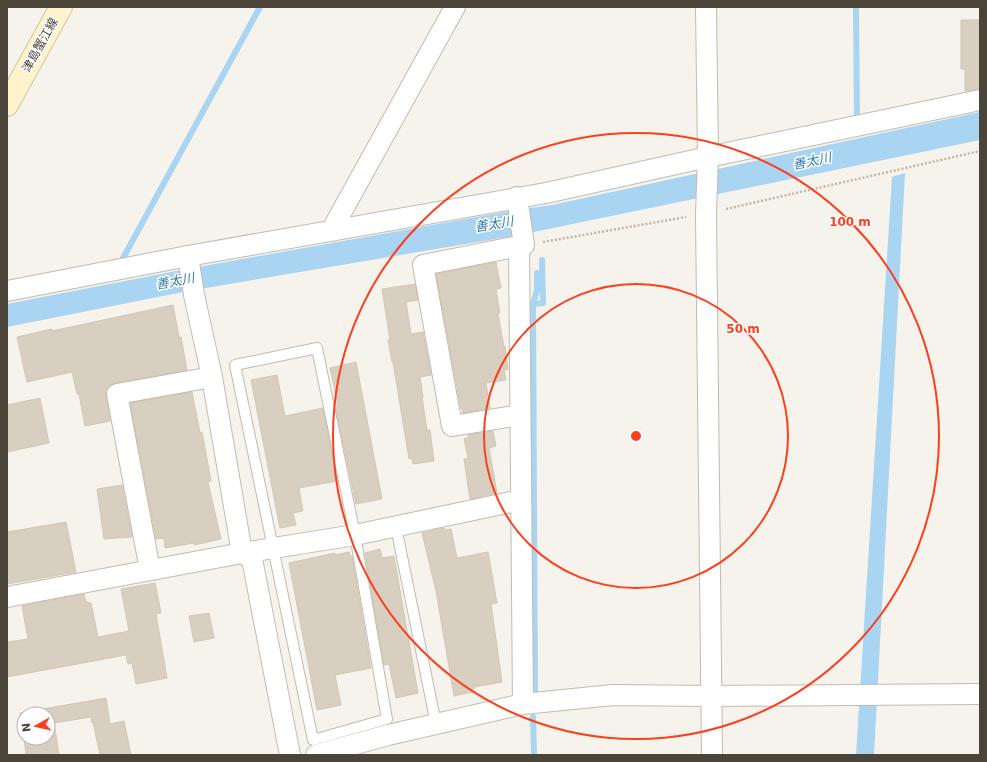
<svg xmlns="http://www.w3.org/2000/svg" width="987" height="762" viewBox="0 0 987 762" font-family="'DejaVu Sans','Noto Sans JP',sans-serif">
<rect width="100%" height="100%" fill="#f6f3ec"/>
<g fill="#a9d4f2">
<path d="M980,112V140L519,235L188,291L7,327V304L176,271L515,210L552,205Z"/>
<path d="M905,173L874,755H856L892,177Z"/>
</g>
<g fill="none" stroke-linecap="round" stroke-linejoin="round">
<g stroke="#a9d4f2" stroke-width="6">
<path d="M856,7L857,118"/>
<path d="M122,260L260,7"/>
<path d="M533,304L537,290V273"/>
<path d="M535,695L533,304L543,303L542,260"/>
<path d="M533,717L534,755"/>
</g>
</g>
<g fill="#d8cfc1" stroke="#d3c7b4">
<path d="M961,20H980V89L965,91V69H961Z"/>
<path d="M496,262L501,288L496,289L500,313L498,314L504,347L505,346L508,369L504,370L506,380L486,383L490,408L463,413L462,408L461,409L436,274Z"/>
<path d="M415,284L418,300L406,302L411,334L423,332L431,375L420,377L423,397H422L427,430H430L434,461L413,464L412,458L409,459L393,362H392L388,340H390L382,289Z"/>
<path d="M173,305L179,337H181L187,370L115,383L110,385L106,390V396L110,421L85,426L79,394H77L72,372L27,382L17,337L52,329V331Z"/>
<path d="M356,362L382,499L356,504L335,405H338L330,368Z"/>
<path d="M277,375L285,416L323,408L337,481L299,488L303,511L293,513L296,525L280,528L251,380Z"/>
<path d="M192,392L200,433L202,432L211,481L208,482L221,539L194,545V543L165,548L164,538L156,539L155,533L130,403Z"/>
<path d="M40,398L49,443L7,452V405Z"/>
<path d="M493,431L496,446L489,448L497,493L470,499L464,459L468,458L464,439L468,438V435Z"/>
<path d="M122,485L132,537L104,539L97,489Z"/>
<path d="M66,522L76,572L7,584V532Z"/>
<path d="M444,528L445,530L451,529L457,558L488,552L497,603L491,604L502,682L474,687V689L471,690L472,692L454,696L436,591L422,533Z"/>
<path d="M380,549L382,558L394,556L418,693L396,698L389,664L384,665L365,553Z"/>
<path d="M349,552L350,556H352L371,668L335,675L341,705L317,710L289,563L335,553V555Z"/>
<path d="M155,583L161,613L156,614L167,678L136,684L132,663L128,664L126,655L7,677V642L28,639L22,606L84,594L86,602L91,603L98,637L129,631L121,589Z"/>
<path d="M209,613L214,638L194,642L189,616Z"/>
<path d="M106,698L110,724L124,721L131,755H100L93,722L92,723L91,717L54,723L59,755H26L24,738H48V714H24V737L20,713Z"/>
</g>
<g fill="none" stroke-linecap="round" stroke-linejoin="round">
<defs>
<g id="lane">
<path d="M317,348L355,535L387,719L313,740L235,365Z"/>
<path d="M396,527L436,724"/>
</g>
<g id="street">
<path d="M706,7L708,157L706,214L712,755"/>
<path d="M517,197L524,245"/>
<path d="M331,231L455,7"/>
<path d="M188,256L194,295L212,377L242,553L252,559L290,755"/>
<path d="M7,291L188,256L546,193L708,157L980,100"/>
<path d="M520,415L452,426L423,265L519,246L523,704"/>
<path d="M150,570L117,394L212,377"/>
<path d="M7,597L242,553L355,535L521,500"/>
<path d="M316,755L388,735L523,704L613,695L712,696L980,694"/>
</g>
<path id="secondary" d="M7,105L61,7"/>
</defs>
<use href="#lane" stroke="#c2bbae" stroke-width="12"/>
<use href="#street" stroke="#c2bbae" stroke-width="22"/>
<use href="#secondary" stroke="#d6c79b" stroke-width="24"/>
<g stroke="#c4b79f" stroke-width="2.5" stroke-dasharray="2 2" stroke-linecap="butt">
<path d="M726,209L980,151"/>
<path d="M543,242L686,217"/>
</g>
<use href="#lane" stroke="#fff" stroke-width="10"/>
<use href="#street" stroke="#fff" stroke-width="20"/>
<use href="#secondary" stroke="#fff3cd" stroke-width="22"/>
</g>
<g fill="none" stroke="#fc3f1d" stroke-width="2">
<circle cx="636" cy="436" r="152"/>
<circle cx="636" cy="436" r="303"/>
</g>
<g text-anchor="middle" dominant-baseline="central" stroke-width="3" stroke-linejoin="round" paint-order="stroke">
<g font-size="12" fill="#4b4439" stroke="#fff">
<text transform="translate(40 45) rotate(-61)">津島蟹江線</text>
</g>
<g font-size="13" font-style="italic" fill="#2e7ab2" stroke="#fff">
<text transform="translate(812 161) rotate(-12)">善太川</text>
<text transform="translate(494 224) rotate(-9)">善太川</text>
<text transform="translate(175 281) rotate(-11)">善太川</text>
</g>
</g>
<circle cx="636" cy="436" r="6" fill="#fc3f1d" stroke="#fff" stroke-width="2"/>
<g font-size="12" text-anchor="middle" font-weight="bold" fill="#fc3f1d" stroke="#fff" stroke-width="3" stroke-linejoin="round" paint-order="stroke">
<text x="850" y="226">100 m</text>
<text x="743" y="333">50 m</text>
</g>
<rect width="987" height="762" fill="none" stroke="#4b4439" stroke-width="16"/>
<g transform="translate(36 726) rotate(262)"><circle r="19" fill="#ffffff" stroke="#b7b4b0"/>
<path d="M0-3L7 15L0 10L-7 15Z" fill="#fc3f1d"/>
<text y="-6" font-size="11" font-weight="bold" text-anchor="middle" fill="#4b4439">N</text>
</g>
</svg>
